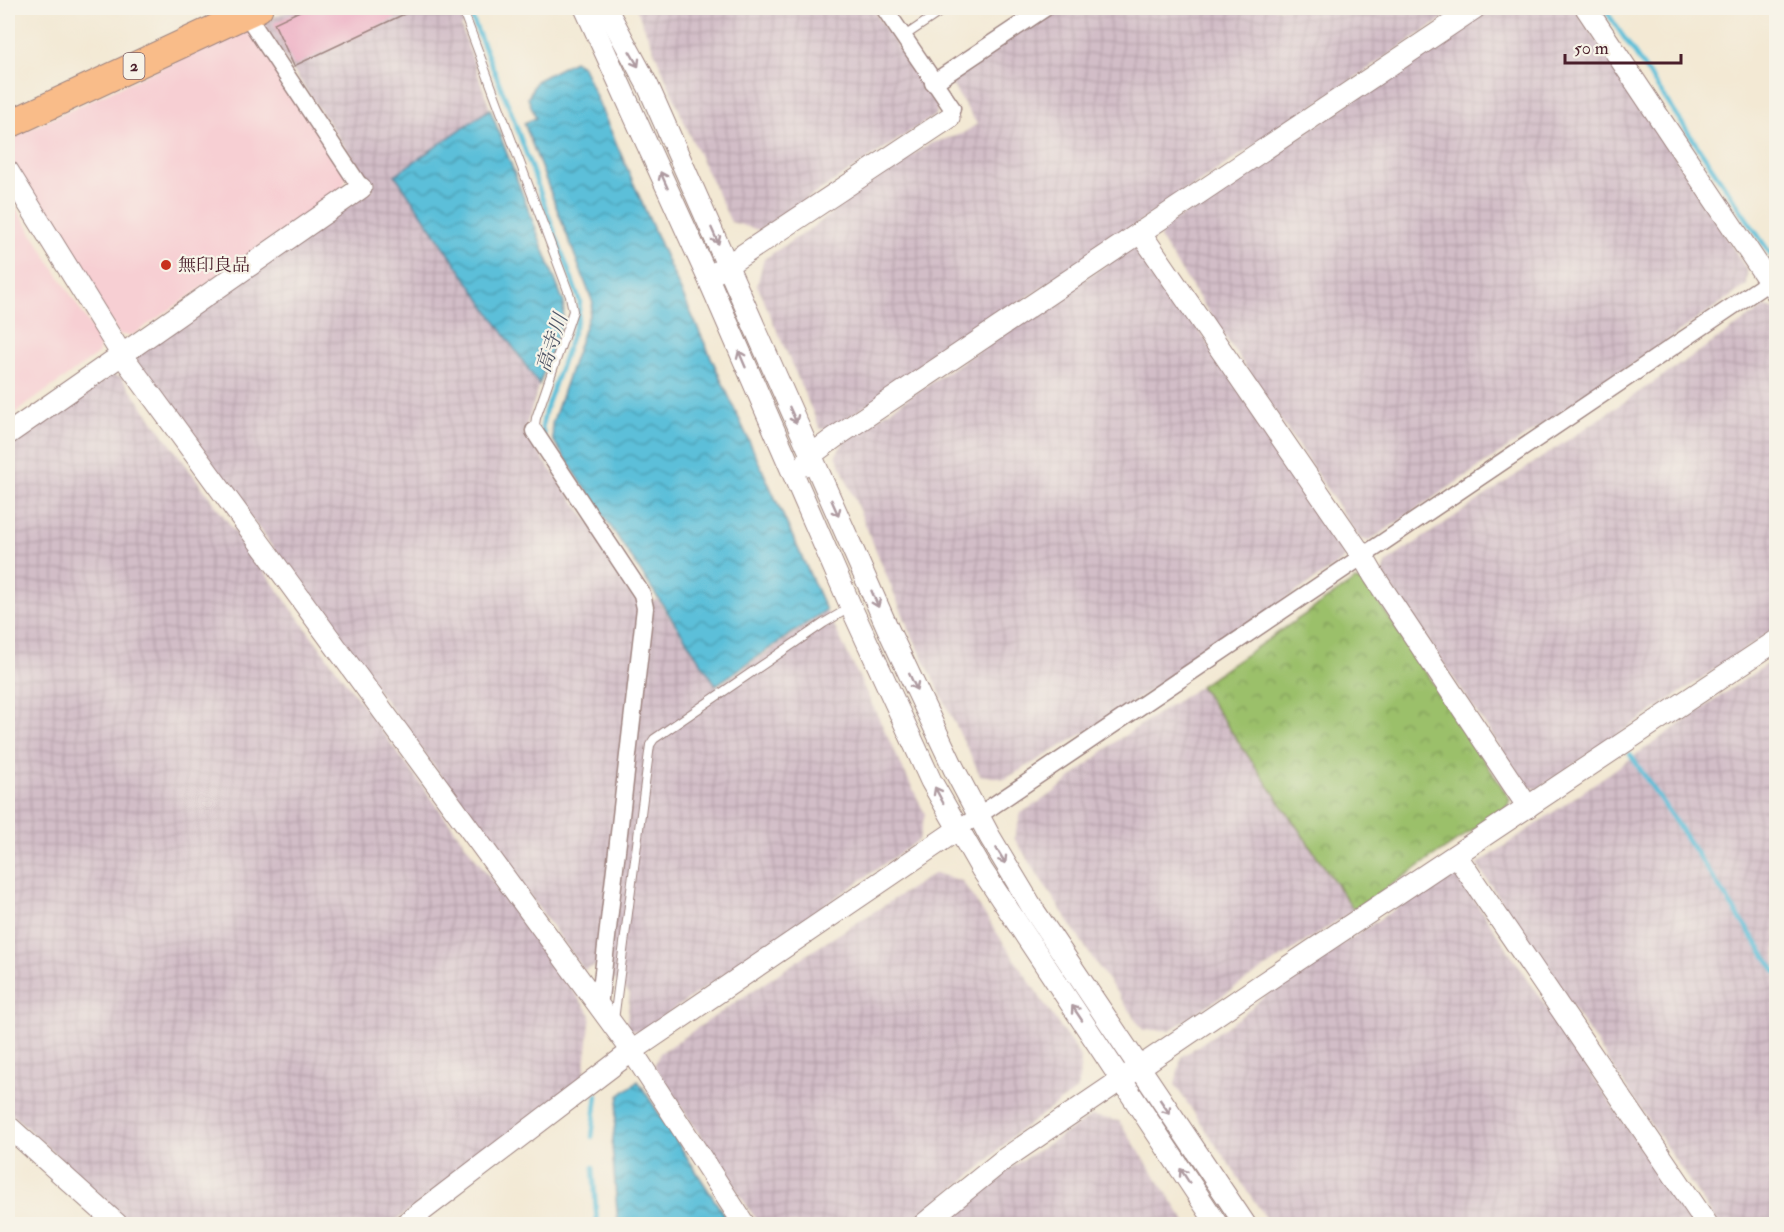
<svg xmlns="http://www.w3.org/2000/svg" width="1784" height="1232" viewBox="0 0 1784 1232" font-family="'IM FELL Double Pica','Noto Serif JP',serif">
<defs>
<pattern id="industrial-grid" width="8" height="8" patternUnits="userSpaceOnUse" patternTransform="scale(1.5)"><rect width="8" height="8" fill="#d2bdc7"/><path d="M0 4h8M4 0v8" fill="none" stroke="#b6a2ab"/></pattern>
<pattern id="park-crowns" width="20" height="18" patternUnits="userSpaceOnUse" patternTransform="scale(1.5)"><rect width="20" height="18" fill="#9bc06b"/><path d="M2 6a3 3 0 1 1 6 0M12 15a3 3 0 1 1 6 0" fill="none" stroke="#809b58"/></pattern>
<pattern id="water-waves" width="16" height="10" patternUnits="userSpaceOnUse" patternTransform="scale(1.5)"><rect width="16" height="10" fill="#5bbfd9"/><path d="M0 5q4-4 8 0t8 0" fill="none" stroke="#4d9bb0"/></pattern>
</defs>
<rect width="100%" height="100%" fill="#f7f3e8"/>
<filter id="ink" filterUnits="userSpaceOnUse"><feTurbulence type="fractalNoise" baseFrequency=".0167" numOctaves="2"/><feDisplacementMap in="SourceGraphic" scale="12" xChannelSelector="R" yChannelSelector="G"/><feConvolveMatrix kernelMatrix="1 2 1 2 8 2 1 2 1" color-interpolation-filters="sRGB"/></filter>
<filter id="wash" filterUnits="userSpaceOnUse"><feTurbulence type="fractalNoise" baseFrequency=".008" numOctaves="4" result="noise"/><feDisplacementMap in="SourceGraphic" scale="24" xChannelSelector="R" yChannelSelector="G"/><feGaussianBlur stdDeviation="1.35" result="paint"/><feColorMatrix in="noise" values="0 0 0 0 0 0 0 0 0 0 0 0 0 0 0 0 0 1.4 0 .05"/><feComposite in="paint" operator="in"/></filter>
<g filter="url(#wash)">
<rect width="100%" height="100%" fill="#f3e9d4"/>
<g fill="#f7cfd3">
<path d="M248,27L349,169L342,191L133,335H119L8,157V139Z"/>
<path d="M8,195L101,343L98,354L8,418Z"/>
</g>
<g fill="url(#industrial-grid)">
<path d="M294,8H458L465,24L461,26L490,109L395,175L539,385L524,433L648,603L657,599L717,687L827,611L925,814L919,840L641,1032L626,1029L630,994L598,965L584,970L135,361L138,351L373,189L261,23Z"/>
<path d="M636,8H872L938,106L936,115L759,230L731,222L691,138Z"/>
<path d="M1053,8H1459L831,429H820L757,285L764,259L819,223L847,199L929,144L962,134L977,124L949,80Z"/>
<path d="M1491,8H1574L1673,153L1747,270V285L1633,364L1369,541L1360,539L1160,239L1163,228Z"/>
<path d="M1134,246L1146,251L1347,549L1344,560L1103,722L1005,779L980,775L909,629L836,455L844,441Z"/>
<path d="M1765,307L1776,309V628L1537,789L1527,787L1383,574L1387,562Z"/>
<path d="M111,375L121,377L591,1015L584,1076L392,1224H131L8,1111V447Z"/>
<path d="M1774,659L1776,663V1224H1718L1477,865Z"/>
<path d="M1200,686L1354,910L1170,1030H1143L1091,956L1014,838L1021,813L1053,793L1116,741Z"/>
<path d="M935,873L962,881L1081,1058L1078,1089L1015,1134L980,1168L908,1224H759L654,1066L660,1053L806,955Z"/>
<path d="M1448,874L1459,877L1692,1224H1270L1175,1085L1181,1057L1239,1018L1262,998L1307,967Z"/>
<path d="M1092,1116L1119,1121L1187,1224H937L987,1183Z"/>
</g>
<path fill="url(#park-crowns)" stroke="#72704b" stroke-width="1.5" d="M1355,580L1366,583L1510,799L1507,807L1354,910L1200,686Z"/>
<g fill="url(#water-waves)" stroke="#526f82" stroke-width="1.5">
<path d="M574,61L583,67L670,267L826,610L716,685L553,440L552,424L593,303L524,123L536,118L528,98L536,81Z"/>
<path d="M490,109L564,303L563,321L539,385L395,175Z"/>
<path d="M638,1081L730,1224H618L612,1145L619,1096Z"/>
</g>
<g fill="none" stroke-linecap="round" stroke-linejoin="round">
<g stroke="#5bbfd9" stroke-width="4.5">
<path d="M468,8L510,109L580,302L578,318L545,412L542,428L544,434"/>
<path d="M1604,8L1776,262"/>
<path d="M1630,754L1776,972"/>
<path d="M592,1137L597,1095"/>
<path d="M593,1167L597,1224"/>
</g>
</g>
<g id="blocks">
<path fill="#eca6bf" d="M306,8H417L294,66L274,23Z"/>
</g>
</g>
<g filter="url(#ink)">
<use href="#blocks" fill-opacity="0" stroke="#9e8480" stroke-width="1.5"/>
<g fill="none" stroke-linecap="round" stroke-linejoin="round">
<defs>
<g id="service">
<path d="M462,8L570,296L573,311L536,418L534,431"/>
<path d="M903,37L946,8"/>
<path d="M614,1020L650,745L654,739L824,623L851,607"/>
</g>
<g id="minor">
<path d="M884,8L952,108L949,118"/>
<path d="M246,14L361,188"/>
<path d="M933,83L1045,8"/>
<path d="M534,431L642,594L645,608L599,1007"/>
<path d="M957,830L1770,281"/>
</g>
<g id="tertiary">
<path d="M585,8L708,278L851,607L931,781L982,870L1217,1224"/>
<path d="M606,8L648,86L888,629L954,769L990,837L1035,912L1245,1224"/>
<path d="M1586,8L1776,292"/>
<path d="M8,171L122,355L632,1051L744,1224"/>
<path d="M1140,232L1363,557L1374,576L1528,807"/>
<path d="M717,272L949,118"/>
<path d="M8,434L361,188"/>
<path d="M805,465L811,455L834,438L1475,8"/>
<path d="M1456,855L1707,1224"/>
<path d="M8,1126L117,1224"/>
<path d="M405,1224L632,1051L957,830"/>
<path d="M924,1224L1003,1160L1259,986L1776,641"/>
</g>
<path id="primary" d="M8,125L259,8"/>
</defs>
<use href="#service" stroke="#9e8480" stroke-width="10"/>
<use href="#minor" stroke="#9e8480" stroke-width="19"/>
<use href="#tertiary" stroke="#9e8480" stroke-width="23"/>
<use href="#primary" stroke="#9e8480" stroke-width="29"/>
<use href="#service" stroke="#fff" stroke-width="8"/>
<use href="#minor" stroke="#fff" stroke-width="16"/>
<use href="#tertiary" stroke="#fff" stroke-width="21"/>
<use href="#primary" stroke="#f9bc89" stroke-width="27"/>
</g>
<defs><path id="oneway-shaft" d="M-6 0H5M1.5-3L5.5 0L1.5 3" fill="none" stroke-width="1.6" stroke-linecap="round" stroke-linejoin="round" transform="scale(1.5)"/></defs>
<g stroke="#ae9aa0">
<use href="#oneway-shaft" transform="translate(634 59) rotate(60)"/>
<use href="#oneway-shaft" transform="translate(664 180) rotate(-114)"/>
<use href="#oneway-shaft" transform="translate(715 236) rotate(66)"/>
<use href="#oneway-shaft" transform="translate(742 359) rotate(-113)"/>
<use href="#oneway-shaft" transform="translate(793 415) rotate(66)"/>
<use href="#oneway-shaft" transform="translate(835 508) rotate(66)"/>
<use href="#oneway-shaft" transform="translate(875 599) rotate(67)"/>
<use href="#oneway-shaft" transform="translate(913 682) rotate(65)"/>
<use href="#oneway-shaft" transform="translate(939 795) rotate(-118)"/>
<use href="#oneway-shaft" transform="translate(1001 856) rotate(59)"/>
<use href="#oneway-shaft" transform="translate(1077 1013) rotate(-124)"/>
<use href="#oneway-shaft" transform="translate(1165 1107) rotate(56)"/>
<use href="#oneway-shaft" transform="translate(1185 1176) rotate(-123)"/>
</g>
</g>
<circle fill="#c8321e" stroke="#f7f3e8" stroke-width="2" cx="166" cy="265" r="6"/>
<g text-anchor="middle" dominant-baseline="central" stroke-width="4.5" stroke-linejoin="round" paint-order="stroke">
<rect fill="#f7f3e8" stroke="#7e5f64" stroke-width="1.5" x="123.5" y="53" width="21" height="26" rx="4.5"/>
<g font-size="16" font-weight="bold" fill="#4a1f2b">
<text x="134" y="66">2</text>
</g>
<g font-size="18" fill="#4a1f2b" stroke="#f7f3e8" text-anchor="start">
<text x="178" y="265">無印良品</text>
</g>
<g font-size="20" font-style="italic" fill="#505768" stroke="#f7f3e8">
<text transform="translate(552 343) rotate(-72)">高寺川</text>
</g>
</g>
<rect width="1784" height="1232" fill="none" stroke="#f7f3e8" stroke-width="30"/>
<path d="M1565 54v9h116v-9" fill="none" stroke="#4a1f2b" stroke-width="3"/>
<text x="1574" y="54" font-size="18" fill="#4a1f2b" stroke="#f7f3e8" stroke-width="4.5" paint-order="stroke">50 m</text>
</svg>
